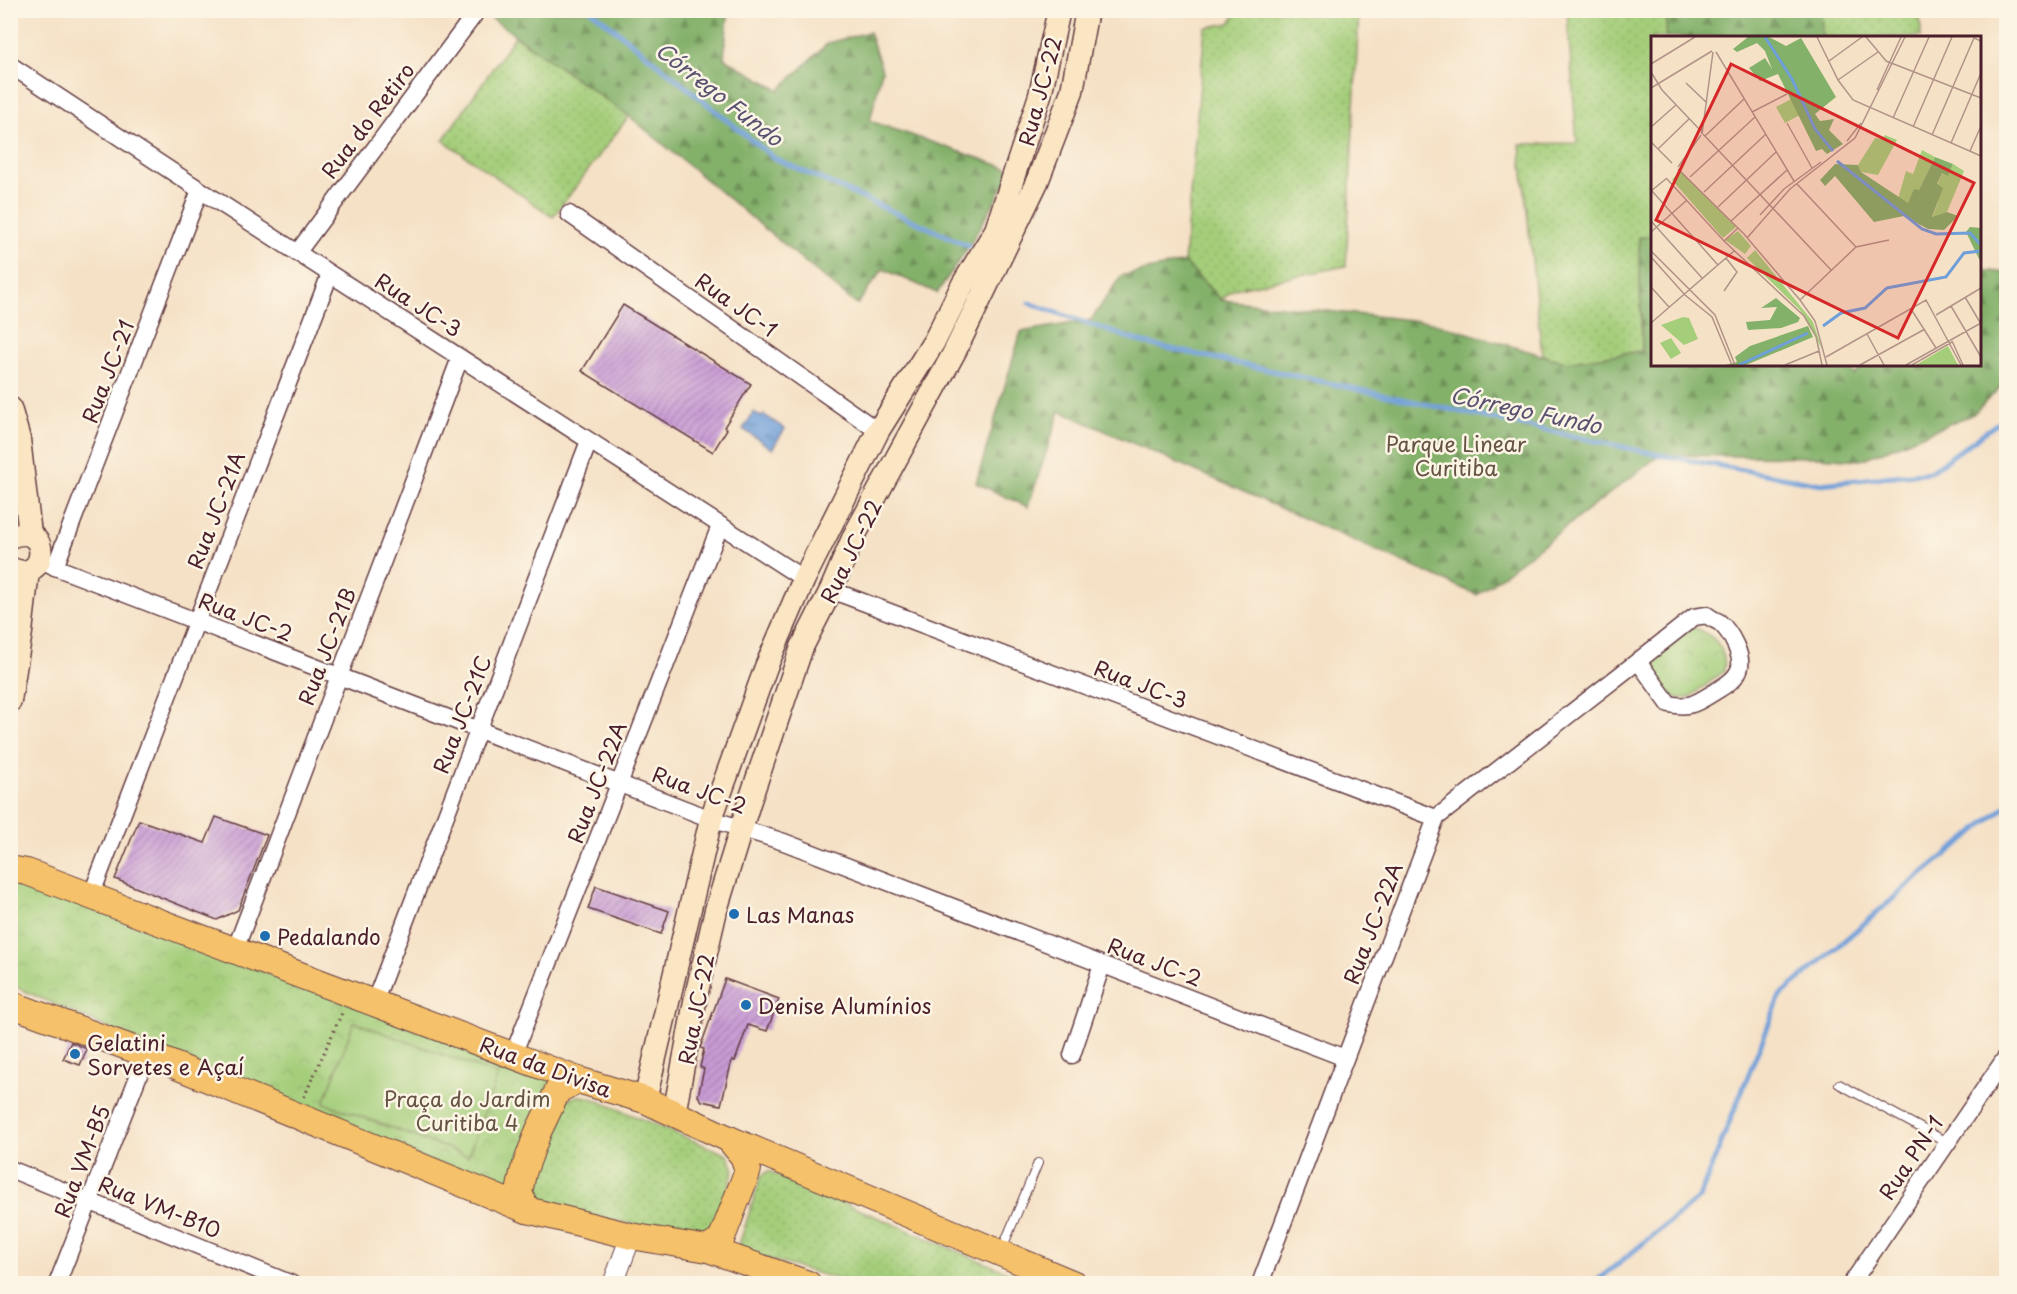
<svg xmlns="http://www.w3.org/2000/svg" width="2017" height="1294" viewBox="0 0 2017 1294" font-family="'Playpen Sans',sans-serif">
<defs>
<pattern id="grass-dots" width="8" height="8" patternUnits="userSpaceOnUse" patternTransform="scale(1.5)"><rect width="8" height="8" fill="#a4ce7a"/><path d="M2 2h.1M6 6h.1" fill="none" stroke="#8fb06a" stroke-width="1.8" stroke-linecap="round"/></pattern>
<pattern id="forest-firs" width="22" height="20" patternUnits="userSpaceOnUse" patternTransform="scale(1.5)"><rect width="22" height="20" fill="#83b16a"/><path d="M5 1l3.5 6h-7zM16 11l3.5 6h-7z" fill="#6d8f57"/></pattern>
<pattern id="park-crowns" width="20" height="18" patternUnits="userSpaceOnUse" patternTransform="scale(1.5)"><rect width="20" height="18" fill="#a4ce7a"/><path d="M2 6a3 3 0 1 1 6 0M12 15a3 3 0 1 1 6 0" fill="none" stroke="#8fb06a"/></pattern>
<pattern id="water-ripples" width="26" height="14" patternUnits="userSpaceOnUse" patternTransform="scale(1.5)"><rect width="26" height="14" fill="#6f9fd9"/><path d="M2 4q2-2 4 0t4 0M15 11q2-2 4 0t4 0" fill="none" stroke="#5d81b0"/></pattern>
<pattern id="building-hatch" width="6" height="6" patternUnits="userSpaceOnUse" patternTransform="scale(1.5)"><rect width="6" height="6" fill="#c89bd5"/><path d="M-1 1l2-2M0 6l6-6M5 7l2-2" fill="none" stroke="#a47ead"/></pattern>
</defs>
<rect width="100%" height="100%" fill="#fcf5e5"/>
<filter id="ink" filterUnits="userSpaceOnUse"><feTurbulence type="fractalNoise" baseFrequency=".0167" numOctaves="2"/><feDisplacementMap in="SourceGraphic" scale="12" xChannelSelector="R" yChannelSelector="G"/><feConvolveMatrix kernelMatrix="1 2 1 2 8 2 1 2 1" color-interpolation-filters="sRGB"/></filter>
<filter id="wash" filterUnits="userSpaceOnUse"><feTurbulence type="fractalNoise" baseFrequency=".008" numOctaves="4" result="noise"/><feDisplacementMap in="SourceGraphic" scale="24" xChannelSelector="R" yChannelSelector="G"/><feGaussianBlur stdDeviation="1.35" result="paint"/><feColorMatrix in="noise" values="0 0 0 0 0 0 0 0 0 0 0 0 0 0 0 0 0 1.4 0 .05"/><feComposite in="paint" operator="in"/></filter>
<g filter="url(#wash)">
<rect width="100%" height="100%" fill="#f5e1c6"/>
<g fill="url(#grass-dots)" stroke="#777652" stroke-width="1.5">
<path d="M1257,10L1359,11L1346,266L1234,289L1221,300L1184,262L1205,28L1230,23L1238,11Z"/>
<path d="M1567,11H1667L1666,37L1652,38V236L1639,237L1642,351L1565,362L1542,355L1520,144L1577,143Z"/>
<path d="M1821,11H1920L1921,37H1822Z"/>
<path d="M515,36L629,116L553,217L443,140Z"/>
<path d="M578,1096L589,1097L728,1155L734,1170L716,1227L706,1236L691,1237L538,1204L530,1194L533,1179L564,1100Z"/>
<path d="M768,1171L1033,1283H851L740,1251V1242L761,1176Z"/>
</g>
<g fill="url(#forest-firs)" stroke="#66684a" stroke-width="1.5">
<path d="M481,11H735L728,17L724,58L779,90L828,43L869,32L882,70L870,121L1013,170L969,246L937,293L883,269L857,305L629,116Z"/>
<path d="M1667,11H1821L1822,37H1666Z"/>
<path d="M1652,236V364L1850,365L1854,375L1866,365L1980,364V277L1983,270L2006,273V382L1973,414L1861,460L1818,457L1660,455L1477,595L1060,411L1028,507L976,483L1021,332L1091,320L1121,276L1184,262L1221,300L1431,322L1565,362L1642,351L1639,237Z"/>
</g>
<g fill="url(#park-crowns)" stroke="#777652" stroke-width="1.5">
<path d="M1693,627C1713,634 1728,649 1724,671L1689,698H1676L1663,690L1654,674L1652,659Z"/>
<path d="M10,879L563,1081L514,1196L155,1049L11,985Z"/>
</g>
<path fill="#a4ce7a" stroke="#777652" stroke-width="1.5" d="M354,1022L498,1075L468,1156L324,1103Z"/>
<path fill="url(#water-ripples)" stroke="#5c5f82" stroke-width="1.5" d="M754,412L761,417L764,415L785,429L772,449L743,429Z"/>
<g fill="none" stroke-linecap="round" stroke-linejoin="round">
<g stroke="#6f9fd9" stroke-width="5">
<path d="M591,10L774,158L969,246"/>
<path d="M1029,303L1144,343L1660,455L1821,484L1930,472L2006,417"/>
<path d="M1593,1284L1699,1198L1780,996L1917,878L2006,806"/>
</g>
</g>
<g id="blocks">
<g fill="url(#building-hatch)">
<path d="M623,305L751,384L724,427L727,429L713,452L582,371Z"/>
<path d="M216,817L267,835L238,910L217,920L115,879L139,820L205,843Z"/>
<path d="M596,886L669,911L661,934L588,909Z"/>
<path d="M725,979L779,999L767,1031L748,1025L735,1061L732,1060L721,1105L702,1101L698,1096L704,1069L700,1067L704,1049L700,1048Z"/>
<path d="M71,1042L87,1049L80,1065L63,1059Z"/>
</g>
</g>
</g>
<g filter="url(#ink)">
<use href="#blocks" fill-opacity="0" stroke="#643c42" stroke-width="1.5"/>
<g fill="none" stroke-linecap="round" stroke-linejoin="round">
<defs>
<g id="service">
<path d="M1839,1084L1947,1142"/>
<path d="M1002,1249L1038,1163"/>
</g>
<g id="minor">
<path d="M10,65L200,190L804,579"/>
<path d="M569,214L878,431"/>
<path d="M297,253L474,15"/>
<path d="M40,559L55,567L711,819L784,842L1345,1058"/>
<path d="M55,567L200,190"/>
<path d="M831,590L1436,818"/>
<path d="M1707,615C1710,618 1715,620 1719,622C1730,631 1746,659 1738,672C1733,682 1722,687 1713,693C1695,704 1690,708 1669,704L1638,661L1694,617Z"/>
<path d="M91,896L330,274"/>
<path d="M235,950L460,358"/>
<path d="M374,1003L589,441"/>
<path d="M513,1055L720,526"/>
<path d="M1072,1055L1102,965"/>
<path d="M10,1169L292,1284"/>
<path d="M57,1284L147,1054"/>
<path d="M1260,1284L1436,818L1638,661"/>
<path d="M1851,1284L2006,1057"/>
</g>
<path id="tertiary" d="M613,1284L631,1236"/>
<g id="secondary">
<path d="M10,408L19,439L30,534"/>
<path d="M10,537C53,519 48,588 10,568"/>
<path d="M10,701L21,632L28,571"/>
<path d="M645,1100L711,819L766,667L804,579L878,431L935,340L963,284L996,230L1040,95L1059,10"/>
<path d="M674,1114L696,996L716,910L749,803L802,647L831,590L854,536L955,351L1037,182L1072,91L1087,10"/>
</g>
<g id="primary">
<path d="M10,869L27,872L578,1080L645,1100L729,1139L1074,1284"/>
<path d="M10,1004L147,1054L527,1210L631,1236L708,1249L808,1284"/>
<path d="M527,1210L519,1193L523,1173L538,1132L558,1090L578,1080"/>
<path d="M708,1249L721,1240L748,1170L743,1156L729,1139"/>
</g>
</defs>
<use href="#service" stroke="#643c42" stroke-width="10"/>
<use href="#minor" stroke="#643c42" stroke-width="19"/>
<use href="#tertiary" stroke="#643c42" stroke-width="22"/>
<use href="#secondary" stroke="#643c42" stroke-width="25"/>
<use href="#primary" stroke="#643c42" stroke-width="28"/>
<path stroke="#643c42" stroke-width="3" stroke-dasharray="1.5 4.5" stroke-linecap="butt" d="M304,1097L342,1013"/>
<use href="#service" stroke="#fff" stroke-width="8"/>
<use href="#minor" stroke="#fff" stroke-width="16"/>
<use href="#tertiary" stroke="#fff" stroke-width="20"/>
<use href="#secondary" stroke="#fbe6c4" stroke-width="22"/>
<use href="#primary" stroke="#f5c16b" stroke-width="26"/>
</g>
</g>
<g fill="#1f6fb2" stroke="#fcf5e5" stroke-width="2">
<circle cx="734" cy="914" r="6"/>
<circle cx="265" cy="936" r="6"/>
<circle cx="746" cy="1005" r="6"/>
<circle cx="75" cy="1054" r="6"/>
</g>
<g text-anchor="middle" dominant-baseline="central" stroke-width="5" stroke-linejoin="round" paint-order="stroke">
<g font-size="21" fill="#4a1f2b" stroke="#fcf5e5">
<text transform="translate(1039 91) rotate(-75)">Rua JC-22</text>
<text transform="translate(367 120) rotate(-53)">Rua do Retiro</text>
<text transform="translate(419 304) rotate(33)">Rua JC-3</text>
<text transform="translate(737 304) rotate(35)">Rua JC-1</text>
<text transform="translate(107 371) rotate(-69)">Rua JC-21</text>
<text transform="translate(215 510) rotate(-69)">Rua JC-21A</text>
<text transform="translate(850 551) rotate(-64)">Rua JC-22</text>
<text transform="translate(246 616) rotate(21)">Rua JC-2</text>
<text transform="translate(326 646) rotate(-69)">Rua JC-21B</text>
<text transform="translate(1141 683) rotate(21)">Rua JC-3</text>
<text transform="translate(461 714) rotate(-69)">Rua JC-21C</text>
<text transform="translate(596 782) rotate(-69)">Rua JC-22A</text>
<text transform="translate(700 789) rotate(20)">Rua JC-2</text>
<text transform="translate(1372 923) rotate(-69)">Rua JC-22A</text>
<text transform="translate(1155 961) rotate(21)">Rua JC-2</text>
<text transform="translate(695 1009) rotate(-79)">Rua JC-22</text>
<text transform="translate(546 1066) rotate(20)">Rua da Divisa</text>
<text transform="translate(1910 1157) rotate(-56)">Rua PN-1</text>
<text transform="translate(81 1161) rotate(-69)">Rua VM-B5</text>
<text transform="translate(160 1206) rotate(22)">Rua VM-B10</text>
</g>
<g font-size="21" fill="#655443" stroke="#fcf5e5">
<text x="1456" y="443">Parque Linear<tspan x="1456" dy="24">Curitiba</tspan></text>
<text x="467" y="1098">Praça do Jardim<tspan x="467" dy="24">Curitiba 4</tspan></text>
</g>
<g font-size="21" fill="#4a1f2b" stroke="#fcf5e5" text-anchor="start">
<text x="746" y="914">Las Manas</text>
<text x="277" y="936">Pedalando</text>
<text x="758" y="1005">Denise Alumínios</text>
<text x="87" y="1042">Gelatini<tspan x="87" dy="24">Sorvetes e Açaí</tspan></text>
</g>
<g font-size="22" font-style="italic" fill="#595271" stroke="#fcf5e5">
<text transform="translate(720 93) rotate(38)">Córrego Fundo</text>
<text transform="translate(1526 409) rotate(12)">Córrego Fundo</text>
</g>
</g>
<g transform="translate(1651 36)">
<rect width="330" height="330" fill="#f5e1c6"/>
<path d="M140,63L149,79L134,87L125,71ZM234,99L246,104L227,139L210,136L207,129L224,102L231,103ZM271,114L284,121L268,154L257,167L247,163L255,135L262,138ZM302,128L313,135L296,176L281,182L287,166L286,149L291,137L297,139ZM87,195L100,210L94,218L74,204ZM104,214L162,286L171,313L149,274L96,222ZM32,281L38,282L47,303L33,309L10,289ZM20,302L30,317L20,323L9,307Z" fill="#a4ce7a"/>
<path d="M97,1H118L135,10L150,2L185,61L164,78L169,85L183,83L178,94L192,108L176,118L171,113L165,115L127,38L109,45L98,32L114,22L121,33L114,15L106,7L86,16L82,13ZM284,121L302,128L297,140L291,137L286,148L292,152L281,181L296,176L307,180L293,194L277,193L253,180L223,186L184,140L174,150L169,144L184,128L207,129L210,136L257,167L263,153L268,154ZM319,191L330,192V227L315,196ZM125,262L149,282L147,286L130,292L97,294L95,286L119,284L126,271L110,272ZM157,290L162,301L95,329H74L86,326L84,321L99,310Z" fill="#83b16a"/>
<path d="M29,134L85,191L72,202L21,144ZM297,310L307,329H265Z" fill="#a4ce7a"/>
<path d="M63,172L77,187L69,195L55,180Z" fill="#a4ce7a"/>
<path fill="none" stroke="#6f9fd9" stroke-width="3" d="M114,1L141,43L164,93L182,115M186,125L271,193L285,198L319,197L330,209M172,290L190,277L214,272L236,252L295,241L313,217L330,215M88,329L157,297"/>
<path fill="none" stroke="#b19388" stroke-width="1.5" d="M166,1L187,44L202,64L330,120M215,1L236,26M65,16L143,145M178,25L211,1M235,25L330,62M0,28L44,1M0,36L11,54L49,94M187,44L227,16M35,47L56,67M0,52L61,15M226,54L250,1M101,76L136,58M242,82L278,1M136,87L161,132M0,91L25,69M262,91L301,1M50,93L51,98L62,16M52,98L180,234M281,99L323,2L330,5M54,100L93,63M196,105L210,87M0,106L21,127M300,107L330,37M7,113L38,83M319,115L330,90M27,131L50,99M27,133L93,198L149,264L164,285L176,329M39,141L104,81M16,143L73,205L153,280L165,300L171,329M146,148L205,211M0,155L16,142M1,155L67,229M53,156L115,98M67,171L125,116M109,179L133,153L170,126M0,185L52,243M80,185L136,134M0,196L36,164M96,202L139,153L204,102L254,1M73,205L87,192M0,215L64,279L84,329M0,221L34,259L61,281L81,329M0,251L18,271M73,255L86,236L75,222M314,261L330,288M149,264L205,211L238,204M300,270L330,321M260,273L285,312M285,279L330,252M0,287L83,215M216,298L233,329M301,305L312,329M175,321L275,264L310,329M134,329L168,315M209,329L274,293M255,329L330,287M261,329L301,306"/>
<path fill="#d62828" fill-opacity="0.15" stroke="#d62828" stroke-width="3" d="M80,28L323,147L247,302L5,184Z"/>
<rect width="330" height="330" fill="none" stroke="#4a1f2b" stroke-width="3"/>
</g>
<rect width="2017" height="1294" fill="none" stroke="#fcf5e5" stroke-width="36"/>
</svg>
